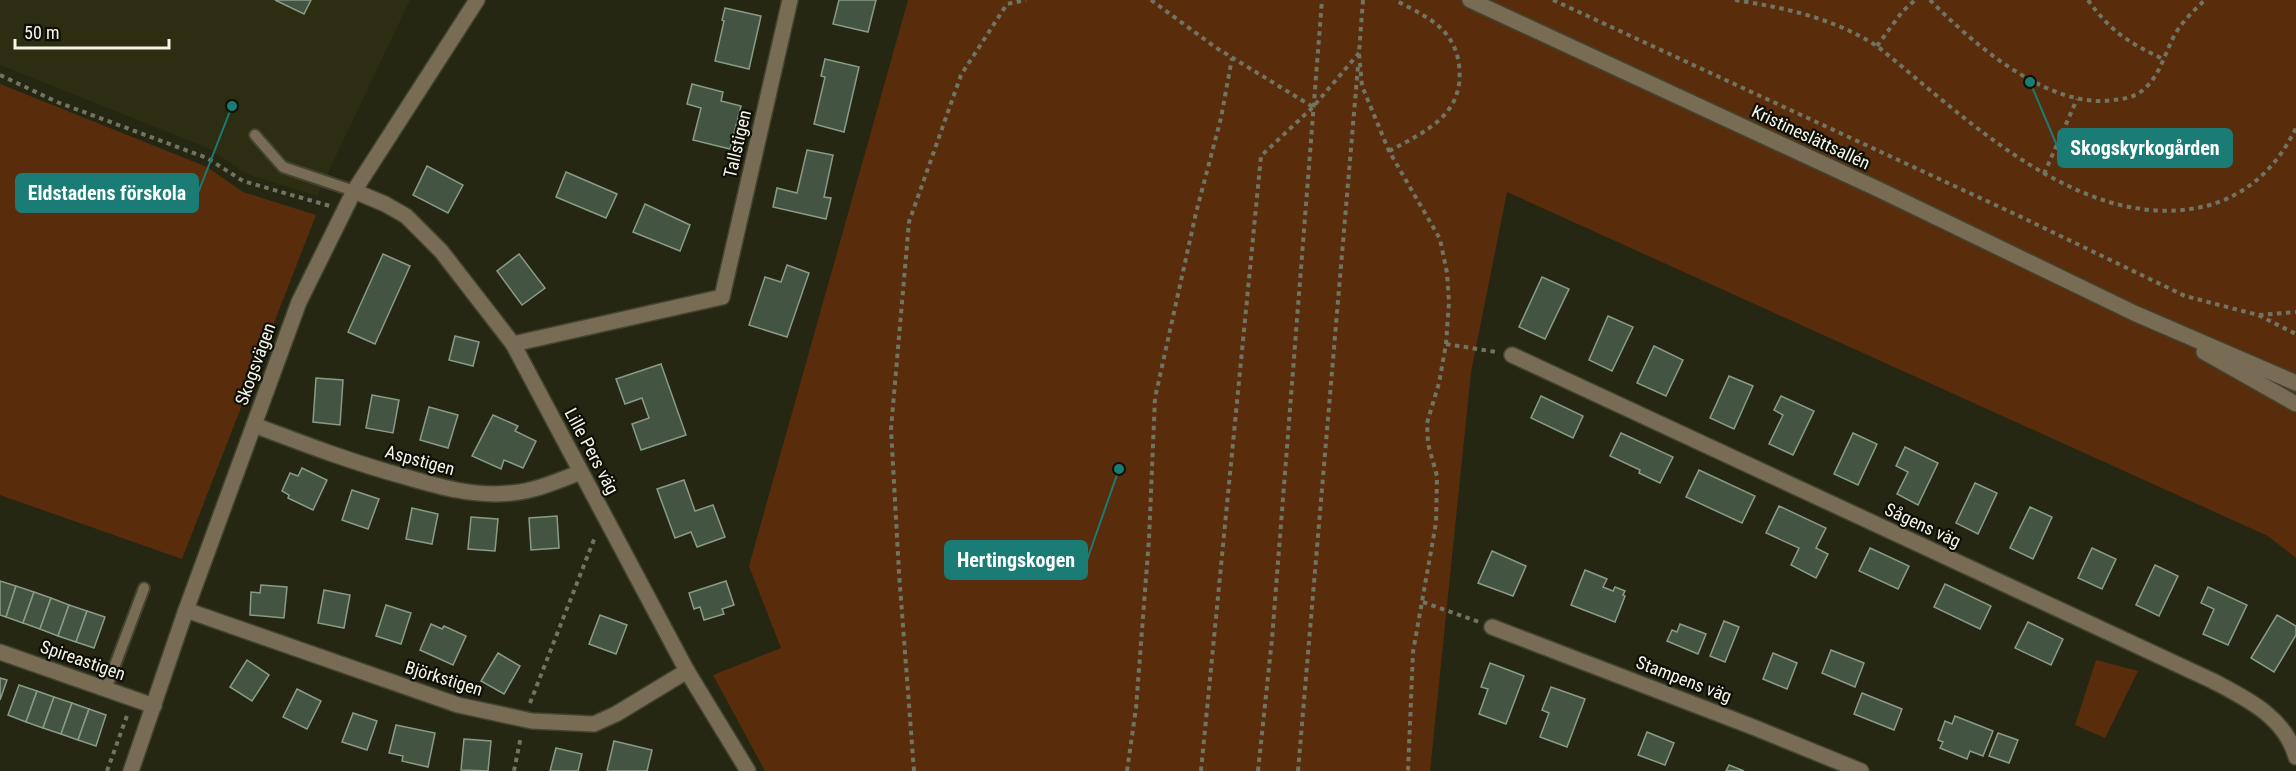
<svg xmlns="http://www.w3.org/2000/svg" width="2296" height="771" viewBox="0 0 2296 771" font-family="'Roboto Condensed',sans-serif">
<rect width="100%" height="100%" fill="#262712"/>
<path fill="#2c2d11" d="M0,0H410L317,196L246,174L208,148L0,65Z"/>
<g fill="#592d0c">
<path d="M908,0H2296V558L2268,536L1507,192L1471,372L1430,771H765L713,675L781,648L749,566Z"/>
<path d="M0,84L207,167L243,192L316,215L182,559L0,495Z"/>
<path d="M2096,660L2138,671L2105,738L2075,725Z"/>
</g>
<g fill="#445442" stroke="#899b87" stroke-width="1.5">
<path d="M275,0H311L304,14Z"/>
<path d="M839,0H876L868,32L833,24Z"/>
<path d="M725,8L761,16L749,69L715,61L724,21L722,20Z"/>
<path d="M825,59L859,67L844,132L814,124L825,77L821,76Z"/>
<path d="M692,84L723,92L721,101L741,106L730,149L693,140L701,108L687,104Z"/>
<path d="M807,150L833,155L824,197L831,198L826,219L773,207L777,188L797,193Z"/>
<path d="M427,166L463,185L448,213L413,195Z"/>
<path d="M566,172L617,194L606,218L556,197Z"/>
<path d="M645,204L690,225L680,251L633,232Z"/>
<path d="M383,254L410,266L375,344L348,332Z"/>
<path d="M519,254L545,288L522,305L497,271Z"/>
<path d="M787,265L809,273L787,337L749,325L765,277L781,282Z"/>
<path d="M1542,277L1569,289L1545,339L1519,327Z"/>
<path d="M1608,316L1633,327L1612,371L1589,360Z"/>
<path d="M455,336L479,342L473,366L449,360Z"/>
<path d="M1654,346L1683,360L1666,396L1637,383Z"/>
<path d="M661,364L686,435L641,450L632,424L649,418L642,398L625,404L616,379Z"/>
<path d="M1729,376L1753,386L1734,429L1710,418Z"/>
<path d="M316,378L343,380L340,425L313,422Z"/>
<path d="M372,395L399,400L393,433L366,428Z"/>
<path d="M1541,396L1583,416L1573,438L1531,418Z"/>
<path d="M1781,396L1814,411L1793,455L1769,444L1783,415L1774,410Z"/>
<path d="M429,407L458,415L448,448L420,440Z"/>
<path d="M493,415L518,426L515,431L536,441L523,468L504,460L501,469L472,456Z"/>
<path d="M1621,433L1673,457L1660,483L1639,473L1640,470L1610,456Z"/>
<path d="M1853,433L1877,444L1858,485L1834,474Z"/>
<path d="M1905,447L1938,463L1918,505L1897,494L1908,472L1896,466Z"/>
<path d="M302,468L327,480L313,510L288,498L289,495L282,491L290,473L298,476Z"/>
<path d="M1699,470L1755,496L1742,523L1686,497Z"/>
<path d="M684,480L695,511L713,505L725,537L697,547L691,532L675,538L657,489Z"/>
<path d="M1975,483L1997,493L1978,534L1956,523Z"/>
<path d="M352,490L379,499L368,529L342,520Z"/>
<path d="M1779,506L1826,528L1816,548L1828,554L1816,578L1791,565L1799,548L1766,533Z"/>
<path d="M2030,507L2052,517L2033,559L2010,548Z"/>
<path d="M412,508L438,514L432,544L406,539Z"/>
<path d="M557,516L559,548L531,550L529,518Z"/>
<path d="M471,517L498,519L495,551L468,549Z"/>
<path d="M1870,548L1909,566L1898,589L1859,571Z"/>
<path d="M2092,548L2116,559L2102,589L2078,578Z"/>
<path d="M1492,551L1526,566L1513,596L1478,583Z"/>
<path d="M2155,565L2178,576L2159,616L2136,605Z"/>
<path d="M1585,570L1607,579L1603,587L1613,591L1615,587L1625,591L1623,595L1625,596L1615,622L1571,605Z"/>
<path d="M0,581L16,586L6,617L0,615Z"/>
<path d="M726,581L734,605L722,609L724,614L704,620L700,607L694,609L689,593Z"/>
<path d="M1945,584L1991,606L1980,629L1934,607Z"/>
<path d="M261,585L287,587L284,618L250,615L251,592L260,593Z"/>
<path d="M16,586L34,592L23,623L6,617Z"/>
<path d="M2208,587L2247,605L2228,645L2203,634L2214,609L2201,603Z"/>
<path d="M324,590L350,595L344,628L318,623Z"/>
<path d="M34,592L51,598L40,629L23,623Z"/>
<path d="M51,598L69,605L58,636L40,629Z"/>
<path d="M69,605L87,611L76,642L58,636Z"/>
<path d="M386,605L411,613L401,644L376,636Z"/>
<path d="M87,611L105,617L94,648L76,642Z"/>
<path d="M600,615L627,625L616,654L589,644Z"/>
<path d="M2277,615L2296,626V635L2274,672L2251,658Z"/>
<path d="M1724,621L1739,627L1725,662L1710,656Z"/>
<path d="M2028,622L2063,639L2051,665L2015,648Z"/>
<path d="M431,624L442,629L444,626L466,636L453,665L420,650Z"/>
<path d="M1680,624L1706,634L1698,654L1667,641L1672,630L1677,632Z"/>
<path d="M1831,650L1864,663L1855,687L1822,673Z"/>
<path d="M498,653L520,666L504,694L481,681Z"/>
<path d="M1773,653L1797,663L1787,689L1763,679Z"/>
<path d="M247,660L269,675L252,701L230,687Z"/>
<path d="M1490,663L1524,676L1506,724L1479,714L1488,689L1481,687Z"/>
<path d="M0,678L7,680L0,700Z"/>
<path d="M19,685L37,691L26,722L8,715Z"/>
<path d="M1551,687L1585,699L1567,747L1540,737L1549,713L1542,710Z"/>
<path d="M297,689L321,701L307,729L283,717Z"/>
<path d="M37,691L54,697L43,728L26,722Z"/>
<path d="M1862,693L1902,709L1894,730L1854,714Z"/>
<path d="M54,697L72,703L61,734L43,728Z"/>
<path d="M72,703L89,709L78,740L61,734Z"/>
<path d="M89,709L106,715L96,746L78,740Z"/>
<path d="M353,713L377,721L367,750L342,742Z"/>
<path d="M1955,716L1993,731L1983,756L1970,751L1967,759L1940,748L1943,742L1938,740L1945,721L1952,724Z"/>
<path d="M396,725L435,733L428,767L402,761L403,756L389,753Z"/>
<path d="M1647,732L1674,743L1665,765L1638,755Z"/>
<path d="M1998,733L2018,740L2009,763L1989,756Z"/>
<path d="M464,739L491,741L488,771L461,770Z"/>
<path d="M614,741L652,750L647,771H607Z"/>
<path d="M556,748L582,754L578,771H550Z"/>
<path d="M1729,765L1744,771H1726Z"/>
</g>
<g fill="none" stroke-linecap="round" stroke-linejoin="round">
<defs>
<g id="service">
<path d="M255,135L283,167L354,191"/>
<path d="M106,689L144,588"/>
</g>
<g id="minor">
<path d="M354,191L385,204L406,216L441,251L513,344L687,671L748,771"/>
<path d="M513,344L722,297L790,0"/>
<path d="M1512,355L2213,681C2247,699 2285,717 2296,757"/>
<path d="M254,425C304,444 354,463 406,477C440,487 475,497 511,493C535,491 558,481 581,472"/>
<path d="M186,610L458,705L532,721L594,724L616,714L687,671"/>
<path d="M1492,627L1753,727L1861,771"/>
<path d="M0,652L154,706"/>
<path d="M131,771L186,610L299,302L354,191L477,0"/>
</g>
<g id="tertiary">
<path d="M1470,0L1882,191L2134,313L2296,383"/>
<path d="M2204,352L2296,404"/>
</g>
</defs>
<use href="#service" stroke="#434430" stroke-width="14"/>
<use href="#minor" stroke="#434430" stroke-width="18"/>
<use href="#tertiary" stroke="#434430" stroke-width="18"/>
<g stroke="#727462" stroke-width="4" stroke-dasharray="4.5 4.5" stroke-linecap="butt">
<path d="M1151,0L1215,47L1313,107"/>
<path d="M1363,0L1359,53L1362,86L1389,151L1440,239L1447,273L1449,302L1446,344L1439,383L1427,423L1428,444L1437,476L1436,523L1413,652L1408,771"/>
<path d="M1553,0L2017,215L2185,296L2258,315L2296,334"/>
<path d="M1735,0C1786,8 1833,18 1877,46C1965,117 2083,236 2206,206C2248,195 2277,167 2296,128"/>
<path d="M1930,0C1972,43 2049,110 2114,100C2124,99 2135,97 2143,90C2159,77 2164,56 2173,38C2180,24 2193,11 2205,0"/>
<path d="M2088,0C2110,31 2129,43 2163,59"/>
<path d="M1877,46L1902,12L1915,0"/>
<path d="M0,75L57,102L207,158L243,181L330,206"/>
<path d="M1389,151C1427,131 1465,114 1459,65C1457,48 1449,34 1435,23C1423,14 1408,7 1395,0"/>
<path d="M2044,174L2077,99"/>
<path d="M2259,315L2296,312"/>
<path d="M1446,344L1496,352"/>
<path d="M1423,602L1479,622"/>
<path d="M530,703L595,537"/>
<path d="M107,771L128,713"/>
<path d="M514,771L521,736"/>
<path d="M914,771L899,573L891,429L909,222L961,75L1007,4L1026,0"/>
<path d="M1127,771L1136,708L1149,539L1155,398L1196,213L1221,118L1232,58"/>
<path d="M1201,771L1261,156L1313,107L1359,53"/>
<path d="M1258,771L1272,639L1322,0"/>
<path d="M1298,771L1358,66"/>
</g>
<use href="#service" stroke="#796c54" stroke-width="10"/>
<use href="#minor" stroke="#796c54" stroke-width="15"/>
<use href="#tertiary" stroke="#796c54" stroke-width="15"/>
</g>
<g text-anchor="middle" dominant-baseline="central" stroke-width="4.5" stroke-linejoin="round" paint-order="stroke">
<g font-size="18" fill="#f4f6e9" stroke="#0f0f07">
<text transform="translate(1811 137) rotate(25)">Kristineslättsallén</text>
<text transform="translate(737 144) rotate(-77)">Tallstigen</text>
<text transform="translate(255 364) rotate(-70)">Skogsvägen</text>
<text transform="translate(592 451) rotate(62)">Lille Pers väg</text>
<text transform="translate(420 460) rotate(15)">Aspstigen</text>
<text transform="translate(1923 525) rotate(25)">Sågens väg</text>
<text transform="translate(83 660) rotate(19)">Spireastigen</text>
<text transform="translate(444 678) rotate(17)">Björkstigen</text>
<text transform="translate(1684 679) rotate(21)">Stampens väg</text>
</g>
</g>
<path fill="none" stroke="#1a7c74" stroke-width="2" d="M2030 82L2058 148M232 106L198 193M1119 469L1087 560"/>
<g fill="#1a7c74" stroke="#0f0f07" stroke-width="2">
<circle cx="2030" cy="82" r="6"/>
<circle cx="232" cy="106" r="6"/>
<circle cx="1119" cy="469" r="6"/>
</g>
<g fill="#1a7c74" stroke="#1a7c74" stroke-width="2">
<rect x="2058" y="129" width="174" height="38" rx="6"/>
<rect x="16" y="174" width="182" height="38" rx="6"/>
<rect x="945" y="541" width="142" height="38" rx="6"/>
</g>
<g font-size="20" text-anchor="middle" font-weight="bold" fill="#fff">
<text x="2145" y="155">Skogskyrkogården</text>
<text x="107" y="200">Eldstadens förskola</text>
<text x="1016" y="567">Hertingskogen</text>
</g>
<path d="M15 39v9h154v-9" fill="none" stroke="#f4f6e9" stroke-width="3"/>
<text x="24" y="39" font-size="18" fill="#f4f6e9" stroke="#0f0f07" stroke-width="4.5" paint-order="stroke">50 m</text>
</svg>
